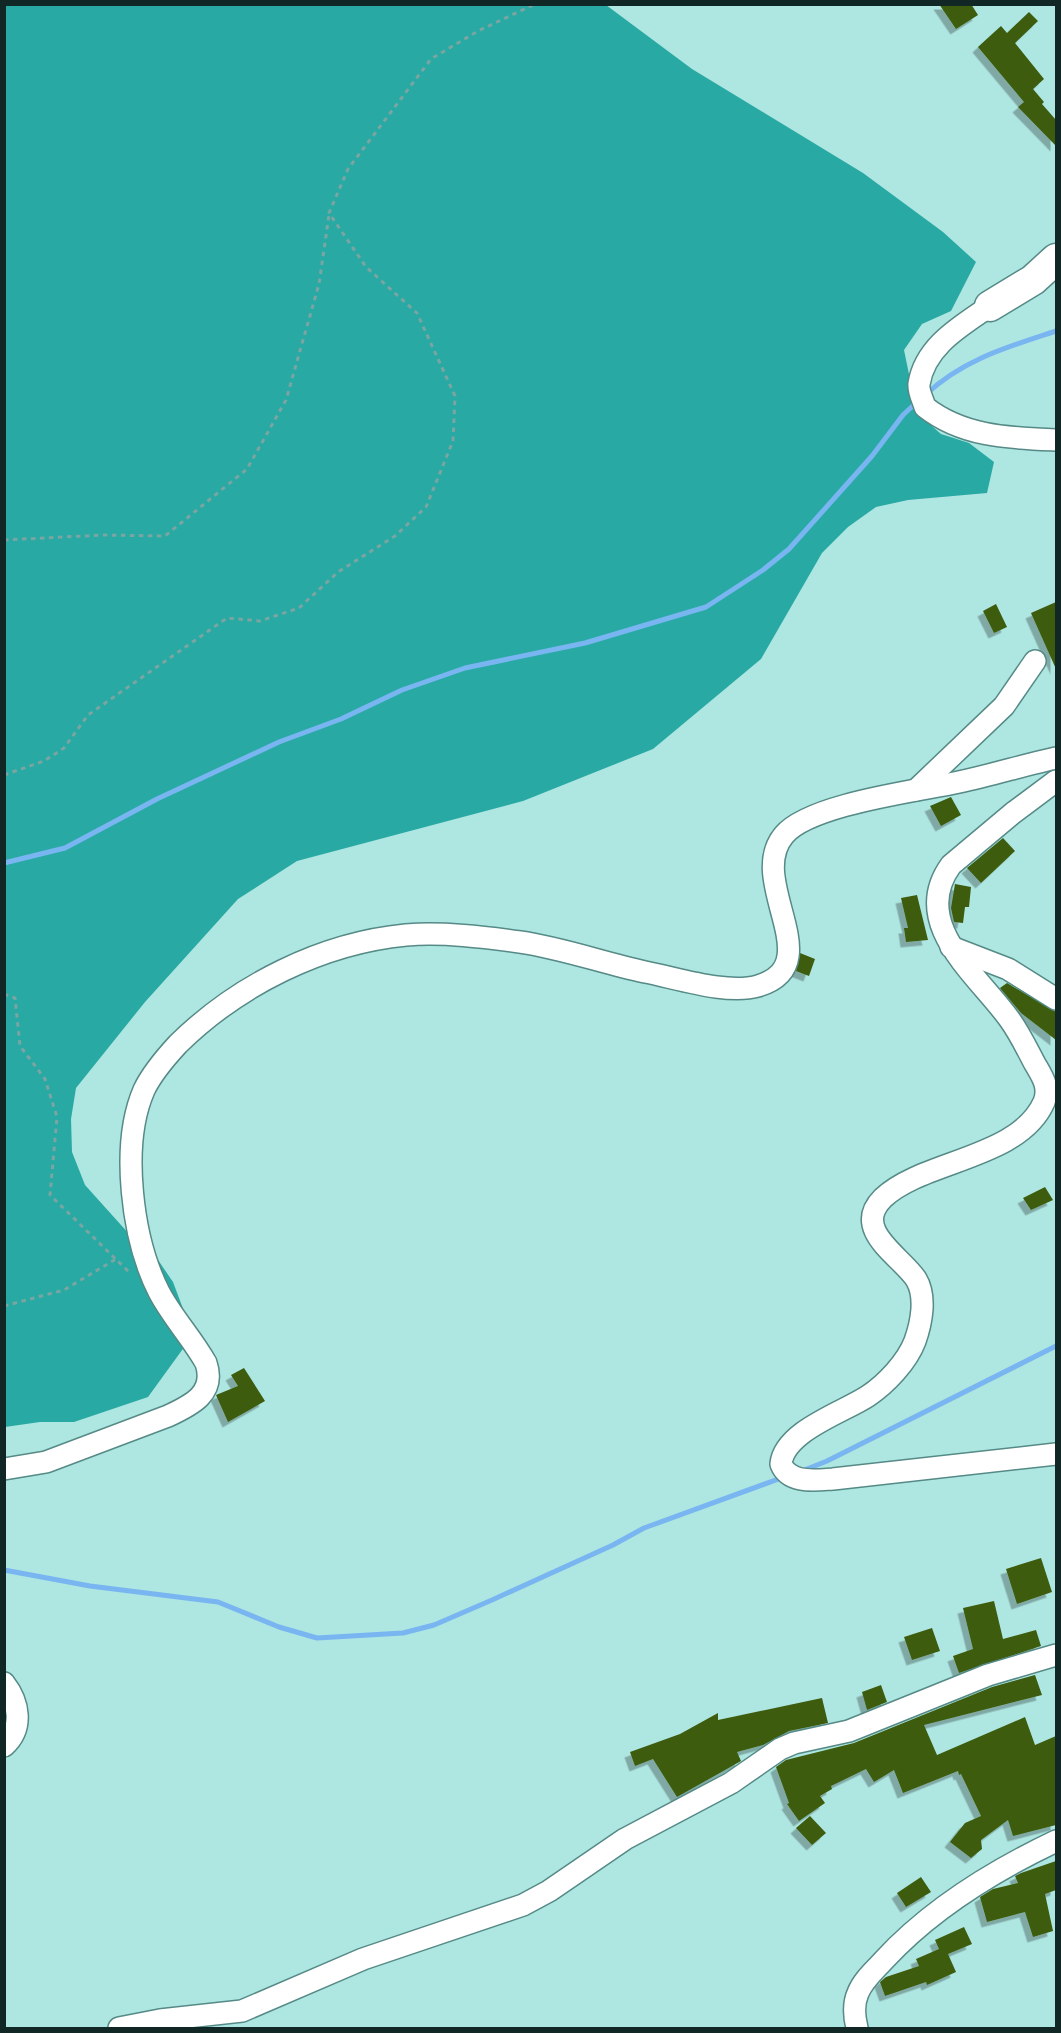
<svg xmlns="http://www.w3.org/2000/svg" width="1061" height="2033" viewBox="0 0 1061 2033" font-family="Karla,sans-serif">
<defs>
<filter id="shadow"><feDropShadow dx="-5.5" dy="5.5" stdDeviation="0" flood-color="#0004"/></filter>
</defs>
<rect width="100%" height="100%" fill="#aee6e1"/>
<path fill="#29a9a3" d="M5,5H606L692,69L863,173L943,232L976,262L951,311L922,324L904,350L917,413L941,434L969,443L994,462L987,493L908,500L876,507L848,527L822,553L761,659L653,749L523,801L297,861L238,899L145,1002L76,1088L71,1119L72,1152L85,1185L130,1235L156,1257L173,1282L185,1314V1346L148,1397L74,1422H40L5,1427Z"/>
<g fill="none" stroke-linecap="round" stroke-linejoin="round">
<g stroke="#79b5f1" stroke-width="5">
<path d="M925,395C964,359 1007,347 1056,331"/>
<path d="M4,863L65,848L157,799L279,742L341,719L402,690L465,668L585,643L706,607L763,570L789,549L872,456L903,415L918,401"/>
<path d="M802,1471L827,1461L1056,1346"/>
<path d="M4,1570L90,1586L218,1602L279,1627L317,1638L403,1633L434,1625L492,1600L613,1545L644,1528L784,1477"/>
</g>
</g>
<g fill="#3c5b0e" filter="url(#shadow)">
<path d="M939,4H971L978,15L956,29Z"/>
<path d="M1029,12L1038,21L1015,43L1044,79L1033,89L1044,102L1042,104L1056,120V146L1018,107L1024,102L978,47L1001,26L1007,33Z"/>
<path d="M1056,602V669L1031,613Z"/>
<path d="M996,604L1007,627L994,633L983,611Z"/>
<path d="M951,797L961,815L941,826L930,806Z"/>
<path d="M1003,838L1015,851L981,883L967,868Z"/>
<path d="M955,884L971,887L969,907H965L963,923L954,922L951,908Z"/>
<path d="M917,895L928,940L906,942L904,928H908L901,898Z"/>
<path d="M800,953L815,959L809,976L796,971Z"/>
<path d="M1007,983L1056,1012V1040L1021,1013L1000,988Z"/>
<path d="M1045,1187L1053,1200L1031,1210L1023,1198Z"/>
<path d="M244,1368L265,1401L228,1422L216,1395L238,1386L231,1375Z"/>
<path d="M1041,1558L1052,1592L1017,1604L1006,1569Z"/>
<path d="M994,1601L1003,1639L1036,1630L1041,1646L959,1673L953,1656L973,1649L963,1608Z"/>
<path d="M932,1628L940,1651L912,1660L904,1637Z"/>
<path d="M1035,1675L1042,1695L924,1725L937,1755L1025,1717L1035,1745L1056,1736V1825L1013,1836L1008,1820L981,1840L982,1849L971,1858L950,1842L965,1823L981,1816L961,1774L959,1775L958,1771L903,1793L894,1770L874,1782L866,1769L831,1786L832,1789L820,1796L825,1803L799,1821L787,1804L789,1803L776,1767L786,1760L854,1743L992,1687Z"/>
<path d="M881,1685L887,1702L867,1710L862,1692Z"/>
<path d="M822,1698L828,1723L789,1731L763,1745L737,1752L741,1761L677,1797L653,1759L635,1766L630,1752L680,1734L718,1713V1720Z"/>
<path d="M810,1816L826,1833L812,1845L796,1828Z"/>
<path d="M1056,1861V1890L1045,1894L1053,1931L1033,1937L1025,1912L987,1922L980,1897L993,1889L1018,1883L1015,1876L1021,1873Z"/>
<path d="M921,1877L931,1892L906,1907L897,1893Z"/>
<path d="M964,1927L972,1944L948,1954L956,1972L927,1985L926,1982L885,1996L880,1982L886,1977L919,1966L916,1959L939,1949L935,1940Z"/>
</g>
<g fill="none" stroke-linecap="round" stroke-linejoin="round">
<defs>
<g id="street">
<path d="M990,306C961,326 925,346 919,384C918,391 923,400 925,407C963,437 1010,438 1056,440"/>
<path d="M1056,781L1013,813L951,865C908,924 979,976 1010,1020C1020,1034 1027,1049 1035,1064C1042,1076 1050,1087 1044,1102C1019,1159 923,1160 883,1198C851,1230 901,1256 916,1279C927,1297 921,1324 915,1341C907,1362 886,1384 868,1396C844,1412 784,1431 781,1464C789,1484 815,1480 833,1479L1056,1454"/>
<path d="M916,790L1004,706L1035,661"/>
<path d="M951,947L1008,969L1056,999"/>
<path d="M4,1469L46,1462L168,1416C192,1405 216,1393 206,1363C192,1338 172,1317 159,1292C132,1239 120,1145 144,1090C152,1073 166,1057 178,1044C238,985 322,943 406,935C443,932 484,937 520,942C562,948 603,963 645,972C677,978 727,995 758,986C831,964 745,881 784,835C810,804 918,791 959,782C992,775 1024,765 1056,758"/>
<path d="M4,1683C19,1702 24,1728 4,1746"/>
<path d="M119,2028L160,2020L242,2011L363,1959L523,1905L549,1891L625,1839L731,1783L780,1749L794,1743L849,1731L988,1675L1056,1655"/>
<path d="M857,2028C854,2016 853,2004 858,1993C863,1980 875,1970 884,1960C932,1908 993,1871 1056,1841"/>
</g>
<path id="secondary" d="M990,306L1033,280L1056,259"/>
</defs>
<use href="#street" stroke="#558a86" stroke-width="24"/>
<use href="#secondary" stroke="#558a86" stroke-width="33"/>
<g stroke="#79a5a2" stroke-width="3" stroke-dasharray="4.5 4.5" stroke-linecap="butt">
<path d="M4,540L103,535L165,536L247,469L286,400L319,284L329,215"/>
<path d="M4,775L44,761L64,748L88,715L227,618L260,621L299,608L338,572L395,536L426,507L453,441L455,396L417,313L366,267L329,213L348,169L431,59L478,31L535,4"/>
<path d="M4,994L15,998L20,1046L45,1079L57,1117L50,1195L130,1273"/>
<path d="M4,1306L64,1290L116,1259"/>
</g>
<use href="#street" stroke="#fff" stroke-width="21"/>
<use href="#secondary" stroke="#fff" stroke-width="30"/>
</g>
<rect width="1061" height="2033" fill="none" stroke="#112726" stroke-width="12"/>
</svg>
